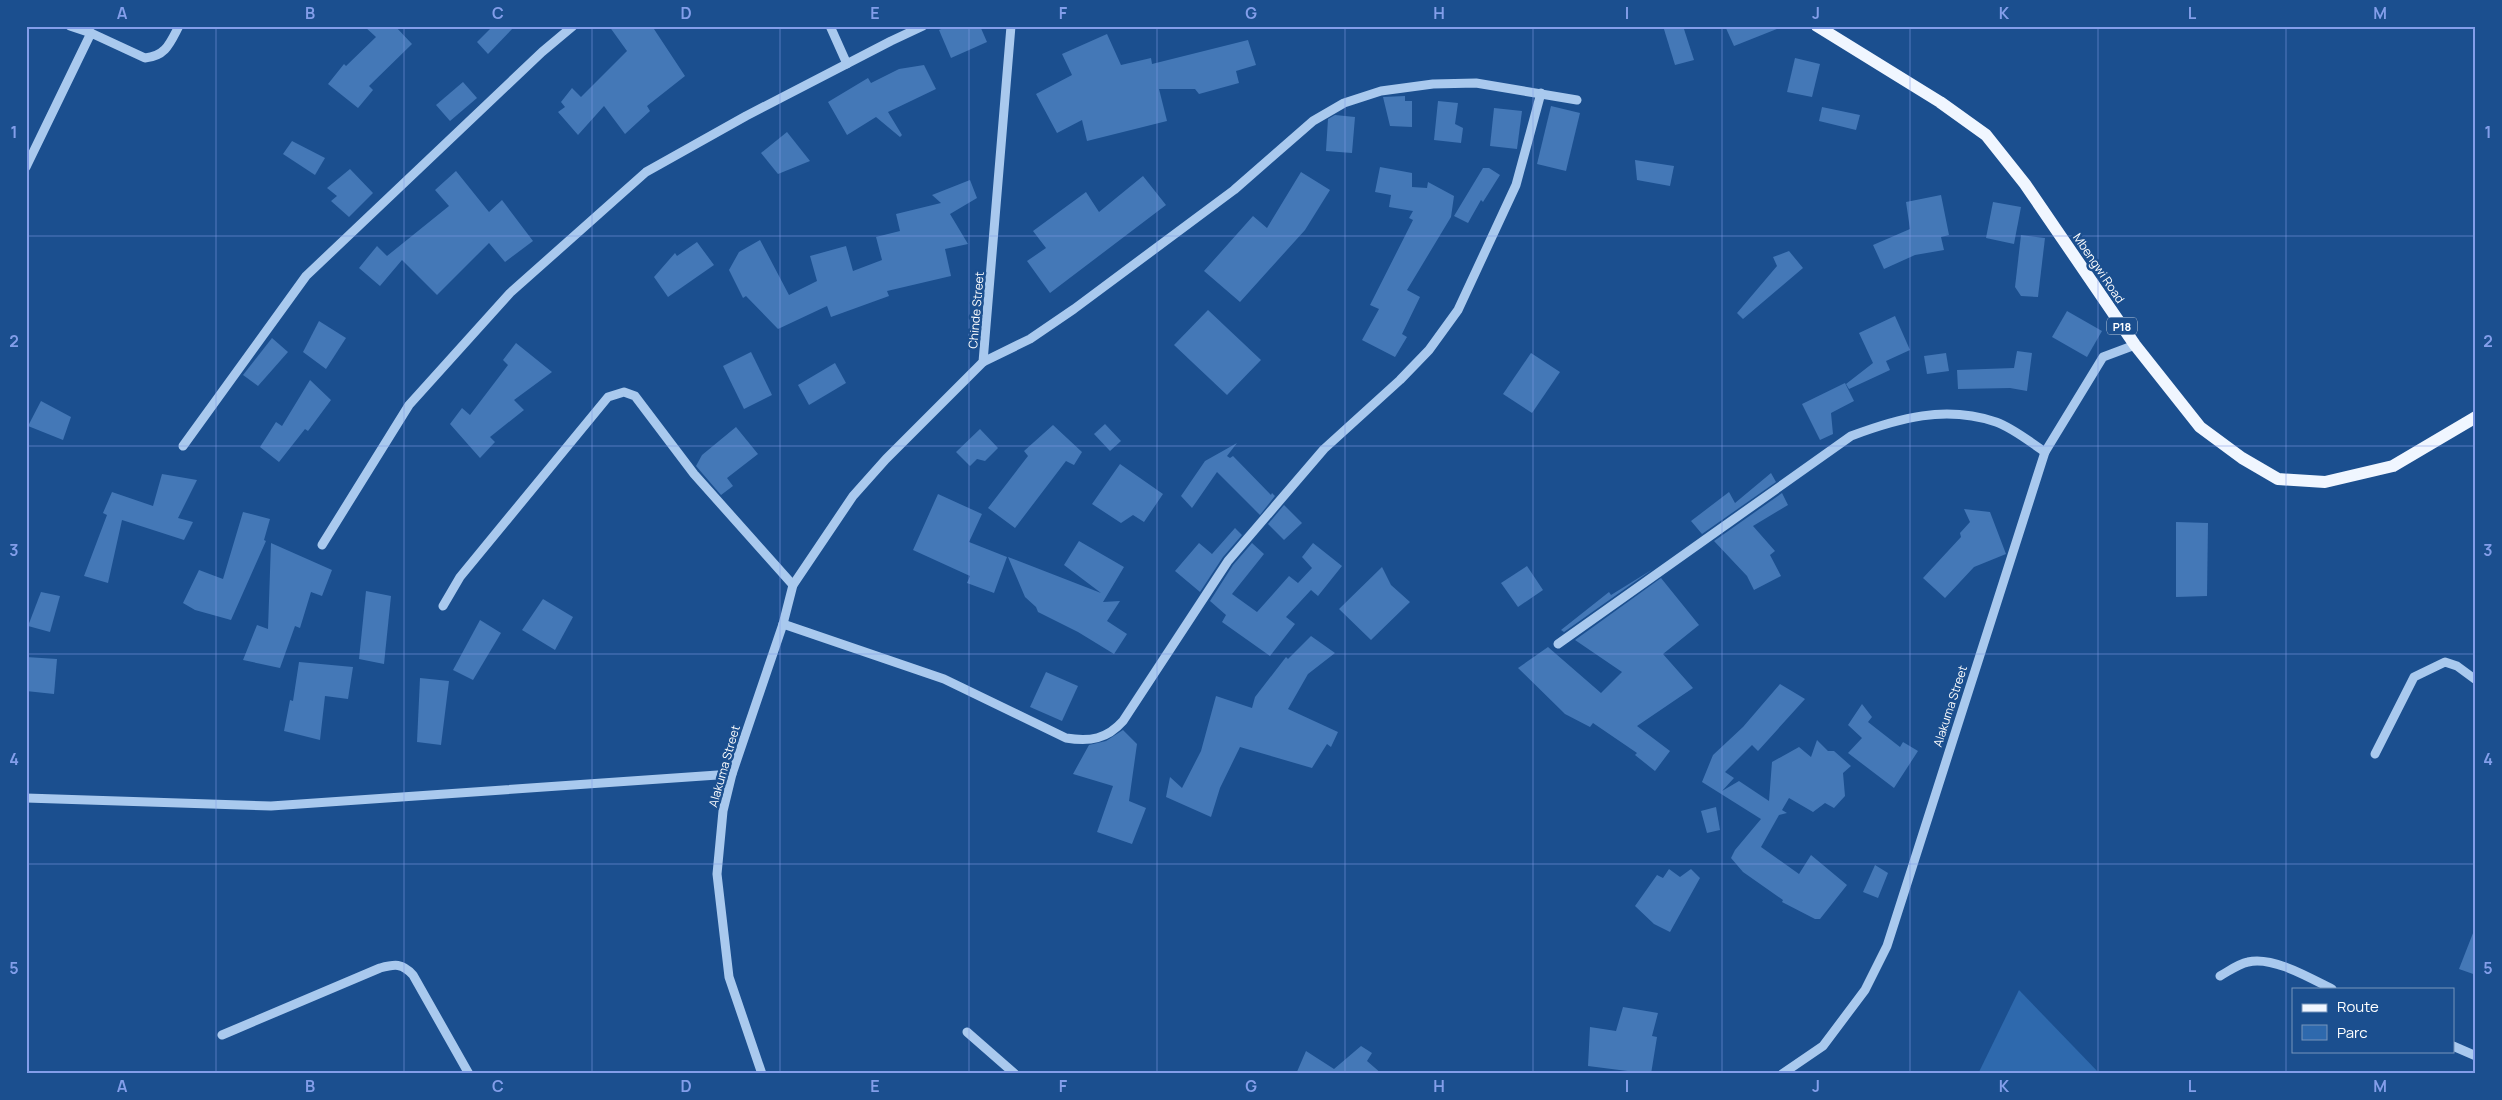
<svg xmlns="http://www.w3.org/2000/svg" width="2502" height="1100" viewBox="0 0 2502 1100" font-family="Manrope,sans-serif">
<rect width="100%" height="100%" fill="#1b4f8f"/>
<path fill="#2e69ad" d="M2019,990L2100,1074H1978Z"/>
<g fill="#4478b7">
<path d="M364,26H395L412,44L369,86L373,90L358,108L328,84L344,64L346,66L376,37Z"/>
<path d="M493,26H515L488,54L477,42Z"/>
<path d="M609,26H652L685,76L647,106L650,111L625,134L604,106L578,135L558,112L565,107L561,102L572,88L581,97L627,51Z"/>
<path d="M948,26H980L987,42L951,58L939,30Z"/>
<path d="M1663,26H1683L1694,60L1675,65Z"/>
<path d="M1725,26H1782V27L1734,46Z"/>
<path d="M1107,34L1121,65L1151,58L1152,64L1248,40L1256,65L1236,71L1239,83L1199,94L1195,89H1159L1167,121L1087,141L1082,120L1057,133L1036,94L1072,75L1062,54Z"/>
<path d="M1795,58L1820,64L1812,97L1787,92Z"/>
<path d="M924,65L936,89L888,112L902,135L900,137L876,117L847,135L828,102L868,78L871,83L899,69Z"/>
<path d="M463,82L477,98L450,121L436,105Z"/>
<path d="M1405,96V101H1412V127L1390,126L1383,97Z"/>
<path d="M1438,101L1458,103L1455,124L1463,128L1461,143L1434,140Z"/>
<path d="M1551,106L1580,113L1566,171L1537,164Z"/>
<path d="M1822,107L1860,115L1856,130L1819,121Z"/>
<path d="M1494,108L1522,111L1517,149L1490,146Z"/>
<path d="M1335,115L1355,117L1352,153L1326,151L1328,119Z"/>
<path d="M787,132L810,161L778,174L761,153Z"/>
<path d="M292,141L325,158L315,175L283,154Z"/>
<path d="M1635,160L1674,166L1670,186L1637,180Z"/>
<path d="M1380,167L1412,173V187L1427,188L1428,182L1454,196L1451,217L1407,290L1420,297L1402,334L1407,337L1395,357L1362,340L1379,309L1370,305L1413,220L1409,218L1413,211L1389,207L1391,195L1375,192Z"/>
<path d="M1483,168H1489L1500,175L1483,202L1481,200L1468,223L1454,216Z"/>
<path d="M350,169L373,193L349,217L331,201L337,196L327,188Z"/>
<path d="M456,171L489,212L502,200L533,241L505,262L489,243L437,295L402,260L380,286L359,268L377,246L387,256L449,206L435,190Z"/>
<path d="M1301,172L1330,190L1305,230L1240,302L1204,271L1253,216L1267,228Z"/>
<path d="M1143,176L1166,205L1050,293L1027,261L1046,248L1033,231L1086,192L1099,212Z"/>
<path d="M970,180L977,198L950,214L968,244L945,249L951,276L887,291L889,296L831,317L827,306L778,329L746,296L743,298L729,270L739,252L760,240L789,295L817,281L810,256L846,246L853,271L882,260L876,237L900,231L896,214L941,203L932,195Z"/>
<path d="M1941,195L1949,235L1941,237L1944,250L1915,255L1884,269L1873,245L1910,229L1906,202Z"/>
<path d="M1993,202L2021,207L2014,244L1986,238Z"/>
<path d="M2021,235L2045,238L2038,297L2021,296L2015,287Z"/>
<path d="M697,242L714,265L668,297L654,277L675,253L677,256Z"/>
<path d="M1789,251L1803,268L1743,319L1737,313L1777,266L1773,257Z"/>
<path d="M1208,310L1261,360L1227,395L1174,345Z"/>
<path d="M2067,311L2102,331L2087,357L2052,337Z"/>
<path d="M1895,316L1910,350L1886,361L1890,370L1849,389L1846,384L1873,363L1859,333Z"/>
<path d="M319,321L346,338L326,369L303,352Z"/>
<path d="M272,338L288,352L258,386L243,375Z"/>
<path d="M516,343L552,372L514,400L524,410L490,437L495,442L480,458L450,424L462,408L470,415L508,365L503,360Z"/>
<path d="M2017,351L2032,353L2027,391L2010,388L1958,389L1957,370L2014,368Z"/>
<path d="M751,352L772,395L744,409L723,366Z"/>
<path d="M1531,353L1560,372L1532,413L1503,394Z"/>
<path d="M1946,353L1949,371L1927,374L1924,356Z"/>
<path d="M835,363L846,383L809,405L798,385Z"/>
<path d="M310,380L331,400L308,431L305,429L279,462L260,447L276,422L282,426Z"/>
<path d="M1845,383L1854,401L1831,413L1833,434L1820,440L1802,404Z"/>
<path d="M41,401L71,417L63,440L28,426Z"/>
<path d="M1105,424L1121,441L1110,451L1094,434Z"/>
<path d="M1053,425L1082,452L1074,465L1066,461L1015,528L988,508L1028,456L1024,451Z"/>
<path d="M736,427L758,454L727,478L733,486L721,495L696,466L702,455Z"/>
<path d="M980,429L998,448L985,461L977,459L970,466L956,452Z"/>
<path d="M1237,443L1227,456L1230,458L1233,456L1271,495L1272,493L1275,496L1260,515L1217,472L1192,508L1181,496L1205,461Z"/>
<path d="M1120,464L1163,494L1144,522L1133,515L1121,523L1092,504Z"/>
<path d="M1771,473L1776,482L1702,534L1691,521L1729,492L1735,503Z"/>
<path d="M162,474L197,480L178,518L193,522L184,540L122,520L108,583L84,576L107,515L103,513L112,492L153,506Z"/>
<path d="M1782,493L1788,505L1753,526L1775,551L1770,555L1781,576L1754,590L1747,576L1714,541Z"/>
<path d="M938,494L982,514L969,542L1007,557L994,593L967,583L970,576L913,550Z"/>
<path d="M1284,505L1302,523L1284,540L1268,524Z"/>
<path d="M1964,509L1990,512L2006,554L1974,567L1945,598L1923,578L1961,537L1960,533L1970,522Z"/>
<path d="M243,512L270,519L264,540L266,541L231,620L195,610L183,603L199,570L223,579Z"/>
<path d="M2176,522L2208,523L2207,596L2176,597Z"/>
<path d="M1235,528L1242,535L1223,557L1200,592L1175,571L1199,543L1212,554Z"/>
<path d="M1079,541L1124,567L1103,602L1120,601L1107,621L1127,634L1114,654L1078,632L1038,612L1036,607L1025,597L1008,557L1101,593L1064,565Z"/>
<path d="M271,543L332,570L322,596L311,592L300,628L295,626L280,668L243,660L257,625L268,629Z"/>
<path d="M1252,543L1264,554L1232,594L1257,612L1289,576L1298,583L1312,568L1302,557L1313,543L1342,566L1318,596L1311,590L1286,617L1295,624L1270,656L1222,622L1226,615L1210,601L1233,565Z"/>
<path d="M1527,566L1543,590L1518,607L1501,583Z"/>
<path d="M1382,567L1391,585L1410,602L1371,640L1339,609Z"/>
<path d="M1653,569L1564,632L1561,630L1609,592L1611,595Z"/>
<path d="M1661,578L1699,625L1663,654L1693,688L1637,726L1670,751L1655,771L1635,755L1637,753L1593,723L1590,727L1565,714L1518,668L1548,647L1601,693L1622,672L1575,640Z"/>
<path d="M366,591L391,596L384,664L359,659Z"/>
<path d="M41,592L60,596L50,632L28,626Z"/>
<path d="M543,599L573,617L555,650L522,630Z"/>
<path d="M480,620L501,633L473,680L453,670Z"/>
<path d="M1311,636L1335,653L1308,674L1288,709L1338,732L1331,747L1327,744L1312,768L1240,747L1220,788L1211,817L1166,797L1170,777L1182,788L1201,751L1216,696L1252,708L1255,697L1286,657L1288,659Z"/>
<path d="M26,657L57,659L54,694L26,691Z"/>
<path d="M299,662L353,667L348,699L325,696L320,740L284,731L290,700L293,701Z"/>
<path d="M1046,672L1078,686L1062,721L1030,707Z"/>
<path d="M420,678L449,681L441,745L417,742Z"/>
<path d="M1780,684L1805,699L1758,751L1752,745L1725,772L1734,778L1722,791L1739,781L1769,801L1772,762L1799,747L1811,757L1817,740L1828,751H1834L1851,766L1843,773L1845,796L1834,808L1825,803L1813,812L1789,798L1782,810L1787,813L1779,815L1761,847L1799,874L1811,855L1847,885L1820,919H1815L1782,902L1783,900L1743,872L1731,858L1735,850L1761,819L1702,782L1713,755L1743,727Z"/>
<path d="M1862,704L1872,717L1868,722L1900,747L1903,742L1918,751L1894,788L1848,753L1862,738L1848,725Z"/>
<path d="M1123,730L1137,744L1129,801L1146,808L1132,844L1097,832L1113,786L1073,774L1089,745L1106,741Z"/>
<path d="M1716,807L1720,830L1707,833L1701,811Z"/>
<path d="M1875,865L1888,873L1878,898L1863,892Z"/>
<path d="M1669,869L1680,877L1691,869L1700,878L1670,932L1654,924L1635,906L1657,875L1663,878Z"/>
<path d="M2475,928H2476V975L2459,969Z"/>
<path d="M1623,1007L1658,1013L1652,1036L1657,1037L1651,1074L1588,1066L1590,1027L1616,1031Z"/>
<path d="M1361,1046L1372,1053L1367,1061L1382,1074H1296L1306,1051L1334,1069Z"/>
</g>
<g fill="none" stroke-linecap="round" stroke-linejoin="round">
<g stroke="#a9c9ee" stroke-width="9">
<path d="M70,26L91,33"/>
<path d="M830,26L847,64"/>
<path d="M26,167L91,33L145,58C166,56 170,43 179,26"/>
<path d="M983,362L1030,339L1074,309L1234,190L1313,121L1344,103L1381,91L1433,84L1476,83L1577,100"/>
<path d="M183,446L306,276L542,52L573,26"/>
<path d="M322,545L409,405L510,293L646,172L746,116L891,41L923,26"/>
<path d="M443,606L460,577L608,397L624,392L635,396L694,474L793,585"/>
<path d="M783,624L944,679L1066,738C1090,742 1107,739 1123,721L1228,561L1324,449L1400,380L1429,350L1458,310L1516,185L1541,93"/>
<path d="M1558,644L1851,436C1899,418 1945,405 1996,422C2013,428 2030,442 2045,452"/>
<path d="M2375,754L2414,677L2445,662L2457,666L2476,680"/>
<path d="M26,798L271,806L732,774"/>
<path d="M2220,976C2229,971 2238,964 2248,962C2273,956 2310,978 2332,989"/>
<path d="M967,1032L1015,1074"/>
<path d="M222,1035L380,968C395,964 402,963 413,975L469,1074"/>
<path d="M2453,1046L2476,1056"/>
<path d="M762,1074L729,977L717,874L723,811L732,774L783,624L793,585L853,496L886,459L983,362L1011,26"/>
<path d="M1782,1074L1823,1046L1865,990L1887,946L2045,452L2103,357L2135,345"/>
</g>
<path stroke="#f0f6ff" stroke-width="12" d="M1817,26L1940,102L1986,135L2025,184L2135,345L2200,427L2242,458L2278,479L2325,482L2393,466L2476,417"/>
</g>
<path fill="none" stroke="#839eea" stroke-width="1" stroke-opacity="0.55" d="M216,26V1074M404,26V1074M592,26V1074M780,26V1074M969,26V1074M1157,26V1074M1345,26V1074M1533,26V1074M1722,26V1074M1910,26V1074M2098,26V1074M2286,26V1074M26,236H2476M26,446H2476M26,654H2476M26,864H2476"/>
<g text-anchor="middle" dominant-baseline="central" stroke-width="5" stroke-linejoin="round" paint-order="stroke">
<rect fill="#1b4f8f" stroke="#bbcadd" stroke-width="1" x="2107" y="317.5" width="30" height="17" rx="4"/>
<g font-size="11" font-weight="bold" fill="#fff">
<text x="2122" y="326">P18</text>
</g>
<g font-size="12" fill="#fff" stroke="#1b4f8f">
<text transform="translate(2099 268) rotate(56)">Mbengwi Road</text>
<text transform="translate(976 310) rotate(-85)">Chinde Street</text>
<text transform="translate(1950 706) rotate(-72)">Alakuma Street</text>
<text transform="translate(724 766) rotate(-74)">Alakuma Street</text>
</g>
</g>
<rect width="2502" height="1100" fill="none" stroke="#1b4f8f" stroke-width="55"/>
<rect x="2292" y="988" width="162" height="65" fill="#1b4f8f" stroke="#7695bc"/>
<rect x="2302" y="1004" width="25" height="8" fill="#f0f6ff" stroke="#7695bc"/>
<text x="2337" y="1012" font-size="15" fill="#ffffff">Route</text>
<rect x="2302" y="1025" width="25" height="15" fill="#2e69ad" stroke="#7695bc"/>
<text x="2337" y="1038" font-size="15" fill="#ffffff">Parc</text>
<rect x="28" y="28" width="2446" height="1044" fill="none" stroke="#839eea" stroke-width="2"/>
<g font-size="16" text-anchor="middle" font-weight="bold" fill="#839eea">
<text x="122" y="19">A</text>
<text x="310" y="19">B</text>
<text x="498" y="19">C</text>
<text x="686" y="19">D</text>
<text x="875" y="19">E</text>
<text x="1063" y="19">F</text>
<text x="1251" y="19">G</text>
<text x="1439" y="19">H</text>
<text x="1627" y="19">I</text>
<text x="1816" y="19">J</text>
<text x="2004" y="19">K</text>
<text x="2192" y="19">L</text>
<text x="2380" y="19">M</text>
<text x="14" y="138">1</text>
<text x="2488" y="138">1</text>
<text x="14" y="347">2</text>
<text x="2488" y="347">2</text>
<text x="14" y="556">3</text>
<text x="2488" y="556">3</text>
<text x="14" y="765">4</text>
<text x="2488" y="765">4</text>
<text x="14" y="974">5</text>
<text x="2488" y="974">5</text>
<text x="122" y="1092">A</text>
<text x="310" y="1092">B</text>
<text x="498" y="1092">C</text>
<text x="686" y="1092">D</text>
<text x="875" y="1092">E</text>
<text x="1063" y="1092">F</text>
<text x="1251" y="1092">G</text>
<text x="1439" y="1092">H</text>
<text x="1627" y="1092">I</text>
<text x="1816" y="1092">J</text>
<text x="2004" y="1092">K</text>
<text x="2192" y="1092">L</text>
<text x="2380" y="1092">M</text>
</g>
</svg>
